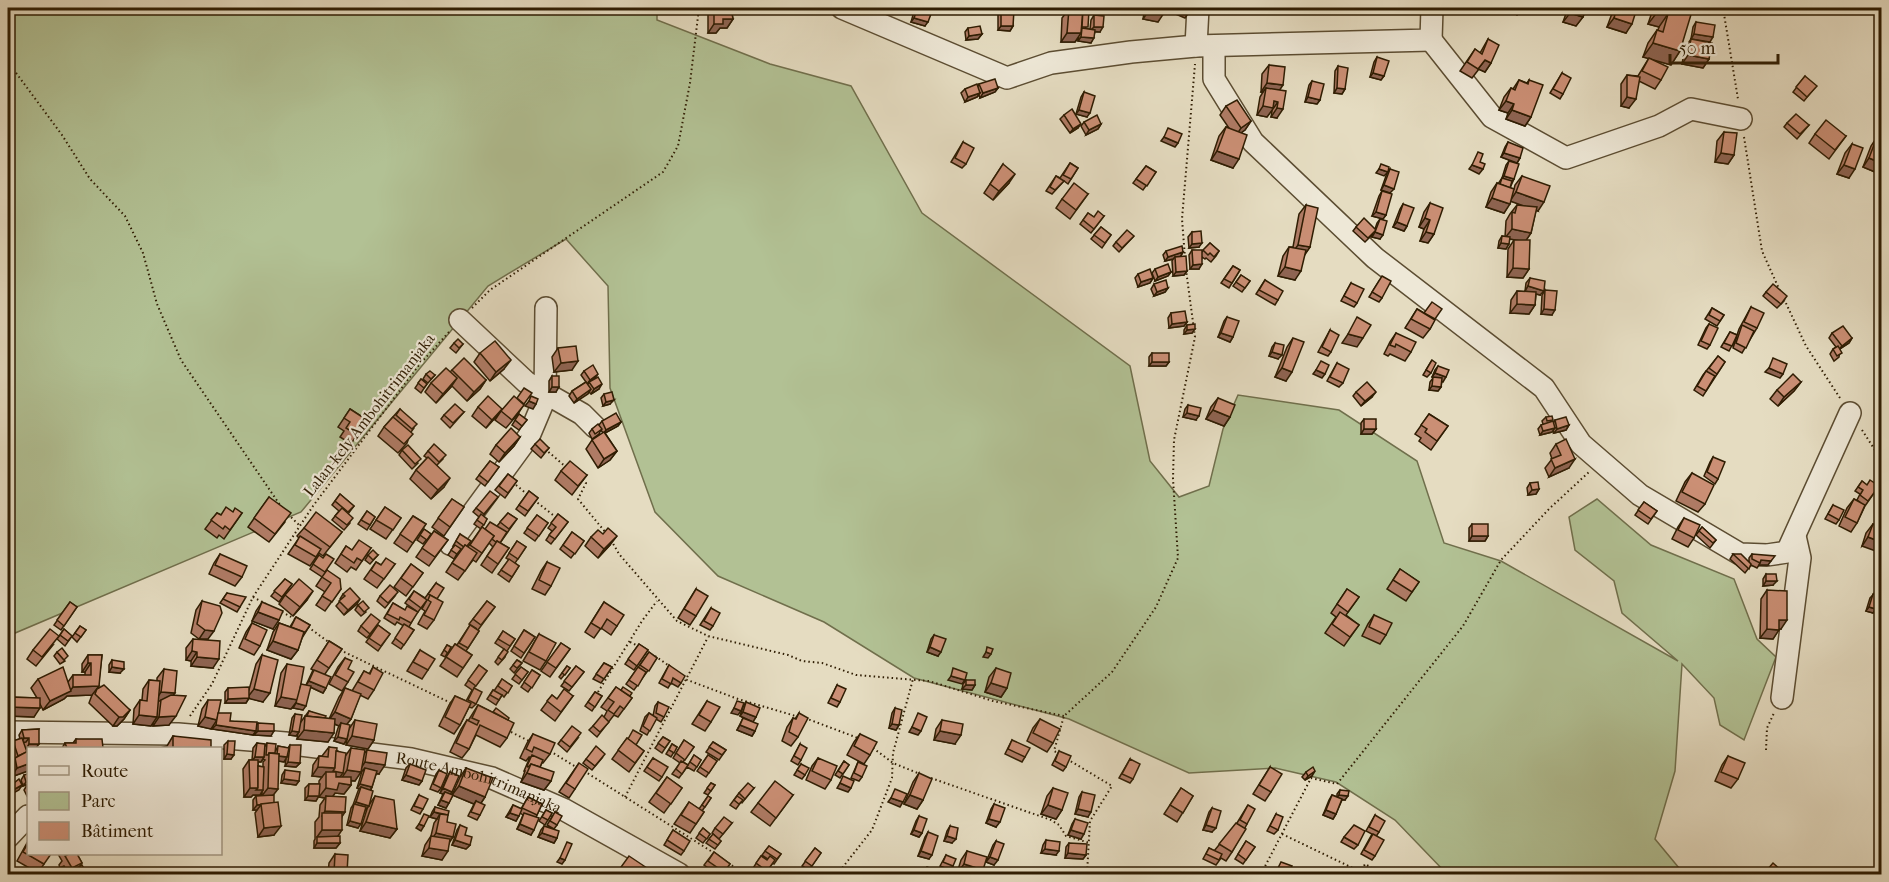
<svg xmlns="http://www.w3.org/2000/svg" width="1889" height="882" viewBox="0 0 1889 882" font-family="'IM FELL French Canon',serif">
<rect width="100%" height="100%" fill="#e5dcc1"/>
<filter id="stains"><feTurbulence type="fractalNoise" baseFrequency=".00333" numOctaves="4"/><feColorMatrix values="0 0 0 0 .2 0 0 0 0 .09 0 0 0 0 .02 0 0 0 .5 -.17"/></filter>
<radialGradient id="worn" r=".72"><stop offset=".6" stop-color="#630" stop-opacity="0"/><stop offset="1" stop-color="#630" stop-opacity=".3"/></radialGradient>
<path fill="#b2c194" stroke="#706f4c" stroke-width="1.5" d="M8,8H657V20L770,64L851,86L922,213L1130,366L1150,461L1179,497L1209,486L1223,429L1238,395L1339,410L1417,461L1444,543L1501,561L1678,661L1622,613L1614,581L1575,550L1569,517L1597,499L1651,545L1734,579L1757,639L1776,657L1744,740L1720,725L1714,698L1682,664L1675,771L1655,839L1684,874H1447L1395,820L1336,782L1275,768L1189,773L1069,719L914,678L824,622L718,576L655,512L610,388L608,286L566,239L488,286L301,512L8,636Z"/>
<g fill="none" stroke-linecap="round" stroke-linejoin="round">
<defs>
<g id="minor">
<path d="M842,8L1007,78L1051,63L1131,52L1196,46L1431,40L1432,8"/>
<path d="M1431,40L1492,117L1566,158L1659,126L1691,109L1741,119"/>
<path d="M1196,46L1198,8"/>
<path d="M1214,46V79L1253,142L1375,258L1544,388L1581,444L1640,495L1740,554L1767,555L1787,552L1850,413"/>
<path d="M460,320L526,382L582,414L595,427"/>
<path d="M450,544L529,436L545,398L546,308"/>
<path d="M1782,698L1800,558L1795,536"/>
<path id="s1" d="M8,732L178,734L285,743L411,759L492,778L563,809L679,874"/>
<path d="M8,837L28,816"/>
</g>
</defs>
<use href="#minor" stroke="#5c4d32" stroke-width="24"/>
<g stroke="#2f1d03" stroke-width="2" stroke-dasharray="1.5 3" stroke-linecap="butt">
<path d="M1723,8L1738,99"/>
<path d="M8,62L62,135L90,179L125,216L143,253L157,304L181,360L280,505"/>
<path d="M1744,137L1762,251L1780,291"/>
<path d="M1185,258L1182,219L1195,64"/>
<path d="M1784,299L1806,346L1840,398"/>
<path d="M472,308L490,290L663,172L678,146L690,83L699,8"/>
<path d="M1862,430L1882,461"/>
<path d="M545,449L566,467"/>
<path d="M582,480L586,483L578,499L606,533"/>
<path d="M516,485L528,495"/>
<path d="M534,500L553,515"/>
<path d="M288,514L299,525"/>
<path d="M611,540L619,554L677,621L708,636L788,655L802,661L822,663L856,675L929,681L993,701L1064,716"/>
<path d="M253,597L266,604"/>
<path d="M282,612L295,619"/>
<path d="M308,627L330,643"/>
<path d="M630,642L640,647"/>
<path d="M340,650L451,703"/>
<path d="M655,656L675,670"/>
<path d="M682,678L738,699L799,717"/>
<path d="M598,692L642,621L657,601"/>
<path d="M190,716L212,684L253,597L313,506L419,365L449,332"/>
<path d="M805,718L858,738"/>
<path d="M507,730L529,741"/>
<path d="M873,748L893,763L920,774"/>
<path d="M1766,750L1767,728L1774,713"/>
<path d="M550,751L576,767"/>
<path d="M1060,754L1054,751L1064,716L1112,672L1156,607L1178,558L1173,479L1174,440L1195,337L1186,270"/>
<path d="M1067,759L1112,786L1090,821L1087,874"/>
<path d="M584,771L714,853"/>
<path d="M931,778L1051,820L1059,825L1066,836L1090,843"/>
<path d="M625,797L708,637"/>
<path d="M1282,834L1361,872L1365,864L1382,874"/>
<path d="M728,863L745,874"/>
<path d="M842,874L839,872L872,830L892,778L893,753L913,679"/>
<path d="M1261,874L1311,778L1337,784L1463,626L1501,560L1549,509L1589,472"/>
</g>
<use href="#minor" stroke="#eee8d7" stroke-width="21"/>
</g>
<g fill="#af7b65" stroke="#2f1d03" stroke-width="1.5" fill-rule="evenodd">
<path d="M712,8H731L733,19L727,28H720L716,33H708V14Z"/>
<path d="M916,8H928V10L926,13L925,26L911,22L913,15L916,10Z"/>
<path d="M991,8H1015L1013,10V26L1010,31L998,30V14L1001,10L991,9Z"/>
<path d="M1145,8H1165L1158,22L1143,19Z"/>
<path d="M1474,8H1490L1486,14Z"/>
<path d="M1507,8H1522L1517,15Z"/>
<path d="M1568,8H1586L1583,17L1576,26L1563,22Z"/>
<path d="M1614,8H1637L1626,33L1607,27Z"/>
<path d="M1652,8H1691L1680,51L1671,65L1650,59L1661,80L1655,89L1639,81L1629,108L1621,106V84L1627,75L1638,76L1649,58L1643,57L1648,43L1657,30H1658L1659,27L1648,24L1652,12L1654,8Z"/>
<path d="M1069,9L1087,29H1090L1091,20L1094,15L1100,32H1095L1091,43L1078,41L1079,37L1075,42H1061L1062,18Z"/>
<path d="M1696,22L1710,42L1691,39L1693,27Z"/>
<path d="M968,28L982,34L978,39L966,40L965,32Z"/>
<path d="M1488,39L1491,63L1485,72L1479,69L1472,78L1460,71L1475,49L1480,53Z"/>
<path d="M1691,39L1709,59L1703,68L1682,64L1685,48Z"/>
<path d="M1377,57L1384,76L1381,80L1370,77L1374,62Z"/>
<path d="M1269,65L1279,90L1277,118L1271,117L1272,111H1271L1267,117L1257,115L1260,97L1263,92H1261L1262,74Z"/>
<path d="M1338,66L1345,89L1342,94L1334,93L1335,71Z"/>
<path d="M1562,73L1563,94L1560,99L1550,93Z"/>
<path d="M1805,76L1813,90L1804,101L1793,92Z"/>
<path d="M1519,80L1527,83L1529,80L1531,117L1525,126L1506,119L1508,113L1499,110L1504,97L1511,88L1513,89Z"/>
<path d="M1312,81L1320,100L1317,104L1305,102L1309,85Z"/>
<path d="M979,84L998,88L995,92L980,98L979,95L977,97L965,102L961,93L965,89L978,86Z"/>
<path d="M1084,92L1087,117L1076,114L1081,97Z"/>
<path d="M1226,106L1251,121L1245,130L1242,132L1233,168L1211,160L1219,136L1226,127L1229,128L1220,115Z"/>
<path d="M1064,115L1078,128L1070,133L1060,119Z"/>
<path d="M1084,122L1101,124L1098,129L1086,135L1081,126Z"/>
<path d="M1787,123L1809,125L1797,139L1784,127Z"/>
<path d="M1724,132L1734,155L1728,164L1715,162L1717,141Z"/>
<path d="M1815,134L1846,136L1829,159L1809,143Z"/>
<path d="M1877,137L1875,172L1863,167L1871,146Z"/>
<path d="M963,142L966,164L962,168L951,162Z"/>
<path d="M1508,142L1520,158L1517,163L1501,157L1505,147Z"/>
<path d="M1852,144L1849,178L1837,174L1845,153Z"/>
<path d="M1509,161L1514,179L1510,188L1514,189L1515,185L1522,176L1538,211L1536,210L1531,233L1526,240L1529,269L1523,278L1507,277L1508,249L1514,240H1515L1510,239L1506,249L1498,248L1499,241L1502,236L1505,237L1506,221L1510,214L1517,205H1523L1511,201L1504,213L1486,207L1491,192L1497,183L1498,184L1502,178L1506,165Z"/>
<path d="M1070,163L1078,168L1068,184L1064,181L1052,194L1046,191L1056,176L1060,178Z"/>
<path d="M1003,164L1009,183L993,200L984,193Z"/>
<path d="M1146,166L1156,172L1143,190L1133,183Z"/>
<path d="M1390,169V193L1381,190L1387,173Z"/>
<path d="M1382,191L1386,215L1383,219L1372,216L1379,196Z"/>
<path d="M1088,194L1070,219L1056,208L1062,199Z"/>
<path d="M1430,203L1434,234L1428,243L1420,241L1424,229L1419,227L1424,212Z"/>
<path d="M1403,204L1407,226L1404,231L1393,227L1400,209Z"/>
<path d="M1306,205L1310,247L1304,255L1295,280L1278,276L1283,256L1289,247H1293L1299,214Z"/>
<path d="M1088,213L1094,217L1104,216L1091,233L1080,224Z"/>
<path d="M1380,219V239L1372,237L1373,234L1365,242L1353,231L1356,227L1375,229L1377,223Z"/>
<path d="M1101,227L1111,235L1102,248L1091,239Z"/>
<path d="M1192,232L1199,247L1189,248L1188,237Z"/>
<path d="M1134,236L1119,252L1113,246L1116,242Z"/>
<path d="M1210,243L1219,251L1216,256L1211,262L1206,258L1205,259L1202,257L1199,269H1190L1189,255L1192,250L1202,252Z"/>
<path d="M1166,251L1183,252L1181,256L1187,271L1184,275L1173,276L1172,261L1173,259L1165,261L1163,255Z"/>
<path d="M1233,266L1240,270L1229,288L1221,283Z"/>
<path d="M1155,269L1171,272L1168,276L1155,281L1152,273Z"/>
<path d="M1138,274L1153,278L1150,283L1138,287L1135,278Z"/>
<path d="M1241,275L1250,281L1242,292L1233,286Z"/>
<path d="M1530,278L1540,295L1536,294L1535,305L1529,314L1510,313L1511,300L1517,291L1528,292L1525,291L1526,283Z"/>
<path d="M1265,280L1278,300L1275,305L1256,294Z"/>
<path d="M1379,281L1382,298L1379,302L1369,297Z"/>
<path d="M1351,283L1357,303L1354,307L1341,301Z"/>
<path d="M1154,284L1168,288L1165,292L1154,296L1151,289Z"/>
<path d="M1545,290L1552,315L1541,314L1542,295Z"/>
<path d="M1766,292L1784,301L1777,308L1763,296Z"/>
<path d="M1751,307L1757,328L1742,353L1733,348L1737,336L1729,351L1721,347L1730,332L1737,335L1739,329Z"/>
<path d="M1712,308L1724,315L1717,326L1705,319Z"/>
<path d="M1417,309L1435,319L1430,329L1423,338L1405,328Z"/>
<path d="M1171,313L1187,322L1184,326L1169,328L1168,318Z"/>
<path d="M1227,317L1233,337L1230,342L1218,337L1224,321Z"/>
<path d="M1709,324L1710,345L1707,349L1698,345L1706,328Z"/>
<path d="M1187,325L1192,333L1184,334V330Z"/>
<path d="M1330,330L1331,352L1328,356L1318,352Z"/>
<path d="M1396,333L1411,352L1405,361L1390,354L1388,356L1384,354L1390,342Z"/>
<path d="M1832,333L1852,338L1849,343L1840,349L1839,357L1834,361L1830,354L1833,349L1836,347L1829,338Z"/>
<path d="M1293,338L1286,381L1275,377L1287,347Z"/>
<path d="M454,343L463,344L456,353L450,348Z"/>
<path d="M1275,343L1278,359L1269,356L1272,347Z"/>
<path d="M558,348L572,370L554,372L552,357Z"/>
<path d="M480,353L504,369L490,381L474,362Z"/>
<path d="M1152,353L1169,362L1166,366H1149V357Z"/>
<path d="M1718,356L1725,362L1703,396L1694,390L1703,375Z"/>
<path d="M1432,360L1431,373L1427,377L1423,375Z"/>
<path d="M1337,363L1343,383L1339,387L1327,381Z"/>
<path d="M1438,366L1443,382L1442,381L1441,387L1438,391L1429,390L1430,382L1433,378L1432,377L1435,370Z"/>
<path d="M452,370L486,380L480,389L467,401L452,386L436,403L425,392L431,383L450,372Z"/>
<path d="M584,371L595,378L588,384L589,382L599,389L591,394L589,392L574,403L569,396L572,391L586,382L581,375Z"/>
<path d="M426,374L435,375L428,383L423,379Z"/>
<path d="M552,376L556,392H549V381Z"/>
<path d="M421,379L427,384L421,393L415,388Z"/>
<path d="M1801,382L1794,391L1778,406L1770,399L1777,390Z"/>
<path d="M1356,392L1372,397L1361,406L1353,396Z"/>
<path d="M604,394L610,404L603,406L601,398Z"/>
<path d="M1218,398L1230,417L1224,426L1206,419L1211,407Z"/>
<path d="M524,404L518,414L506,428L495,420L501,411Z"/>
<path d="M1188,405L1196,420L1183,417L1185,409Z"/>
<path d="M478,407L502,409L495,418L486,428L472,416Z"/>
<path d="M350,409L367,420L351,444L340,437L344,431L338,427Z"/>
<path d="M400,409L414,428L411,432L407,443L398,453L378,436L384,427Z"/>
<path d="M464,412L450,428L441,419L444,415Z"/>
<path d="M519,414L527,420L519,430L512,425Z"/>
<path d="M1429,414L1448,426L1431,450L1419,441L1421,438L1415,434Z"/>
<path d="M1546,417L1552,422H1554L1555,420L1569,425L1566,430L1554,433L1553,430L1552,432L1540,435L1538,429L1541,425L1543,424L1542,421Z"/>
<path d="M1364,419L1376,429L1372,434H1361V423Z"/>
<path d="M1881,419V428L1880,429L1876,427Z"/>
<path d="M602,421L621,422L618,426L605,433L617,451L610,460L598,468L586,449L592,440L603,433L601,430L599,434L592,439L589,433L592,429L599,425Z"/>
<path d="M520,437L514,446L499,462L490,454L496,445Z"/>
<path d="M535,444L549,448L541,458L531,449Z"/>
<path d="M1556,444L1569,468L1549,477L1545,468L1552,459L1550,453Z"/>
<path d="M402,450L418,463L412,469L399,455Z"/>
<path d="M428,451L443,459L437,465L444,487L431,499L410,479L416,470L427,458L424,456Z"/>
<path d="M1713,457L1718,479L1715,484L1704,476L1710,462Z"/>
<path d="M490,461L499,467L485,486L476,479Z"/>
<path d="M561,471L587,475L572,495L555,480Z"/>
<path d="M1692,473L1705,504L1698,512L1676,501L1685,482Z"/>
<path d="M508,474L517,481L505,498L495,490Z"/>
<path d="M1862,481L1867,485L1879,486L1865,506L1857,523L1851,532L1839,526L1847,508L1854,499L1860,502L1857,500L1860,494L1855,491Z"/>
<path d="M1530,483L1539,489L1536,494L1528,495L1527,488Z"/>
<path d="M529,491L538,498L525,516L516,509Z"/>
<path d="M340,494L354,506L348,514L350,523L344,530L332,520L339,511L332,505Z"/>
<path d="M269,497L285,522L269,542L248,527Z"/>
<path d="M498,497L483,516L487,519L481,529L474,524L479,517L473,512L476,508Z"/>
<path d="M452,499L464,507L444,536L432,527Z"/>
<path d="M1644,502L1657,511L1648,524L1635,515Z"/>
<path d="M1833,505L1839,520L1836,524L1825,519Z"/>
<path d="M385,507L401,518L386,539L370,529Z"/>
<path d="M367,511L375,517L367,530L358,524Z"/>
<path d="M233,512L242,513L224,539L219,535L217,538L205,529L217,513L221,515Z"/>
<path d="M508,513L517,519L500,543L509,548L492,573L481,565L493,547L489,543L476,562L473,560L458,580L446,572L460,551L459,550L454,559L448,555L454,546H453L460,534L468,547L482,527L485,529L497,526Z"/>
<path d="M558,514L568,522L551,544L546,540L552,531L548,528Z"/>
<path d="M537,515L548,523L535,541L524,533Z"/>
<path d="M413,516L426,524L407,552L394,543Z"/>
<path d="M1684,518L1694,538L1688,547L1672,539L1678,527Z"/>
<path d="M1472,524L1488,536L1485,541H1469V528Z"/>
<path d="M1873,524L1881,528L1862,546L1866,533Z"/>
<path d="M1702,527L1716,540L1710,548L1696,535Z"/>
<path d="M304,528L342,532L323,556L319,553L310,566L288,554L299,538L297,536Z"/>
<path d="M424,529L431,534L423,544L417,540Z"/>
<path d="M434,531L448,540L429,566L416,557Z"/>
<path d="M572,532L584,541L571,558L560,549Z"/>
<path d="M591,537L610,545L598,558L585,546Z"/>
<path d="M517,541L526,547L515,563L519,566L509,582L498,574L509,560L506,558Z"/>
<path d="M346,546L352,550L371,548L356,570L351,567L347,572L335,563Z"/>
<path d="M220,554L242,577L235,586L209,574L214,563Z"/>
<path d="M1733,554L1749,562V558L1752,554L1768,565H1759L1757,568L1751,565L1745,573L1730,559Z"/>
<path d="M319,555L327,570L341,589L325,611L316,605L325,592L316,586L322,577L310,569Z"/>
<path d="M368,555H378L370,564L365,560Z"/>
<path d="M376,562L381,565L395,564L377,588L364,579Z"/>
<path d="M547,562L551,586L545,595L532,589L541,571Z"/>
<path d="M411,564L423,573L406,596L394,587Z"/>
<path d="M1400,569L1419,582L1406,601L1387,589Z"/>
<path d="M1881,572V597H1880L1873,613L1866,611L1870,598L1874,594Z"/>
<path d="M1766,574L1773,585L1763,586V579Z"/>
<path d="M285,579L292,584L279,602L271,596Z"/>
<path d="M436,583L437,599L434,620L427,629L418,624L425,611L422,609L427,600L418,612H417L409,627L414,630L401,649L392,643L404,626L397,622L395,625L384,618L393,603L404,610H415L405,603L414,591L425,598Z"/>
<path d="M696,589V616L690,625L678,618Z"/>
<path d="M1347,589L1359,597L1346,615L1359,625L1344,646L1325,633L1336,617L1331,613Z"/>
<path d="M1767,590L1781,629H1779L1773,639L1760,638L1761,599Z"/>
<path d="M227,593L240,607L237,612L220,603Z"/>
<path d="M343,594L357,604L344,615L336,606L341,600L340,599Z"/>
<path d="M285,595L307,600L293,616L279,604Z"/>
<path d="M380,596H395L385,608L377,601Z"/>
<path d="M202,601L208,639H199L191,633L196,610Z"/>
<path d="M487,601L495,607L478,630L479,631L466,651L472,655L457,677L440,666L455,644L457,645L470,625L477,629L469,624Z"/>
<path d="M70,602L77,607L61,630L54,625Z"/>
<path d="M262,602L273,629L252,621L256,611Z"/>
<path d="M604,602L617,626L611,635L601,628L594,638L585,632Z"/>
<path d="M358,605L366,612L361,616L355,610Z"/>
<path d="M711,608L713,626L710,630L700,625Z"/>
<path d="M1374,615L1386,635L1380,644L1362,636L1368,624Z"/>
<path d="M296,617L310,625L302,638L298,650L291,659L267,650L273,632L279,623L290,627Z"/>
<path d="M252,623L260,646L254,655L239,648L246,632Z"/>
<path d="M378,625L390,634L378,651L366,642Z"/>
<path d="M80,626L86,630L77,642L72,637Z"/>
<path d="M361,626H377L367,638L358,631Z"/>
<path d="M64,629L72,636L65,646L57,639Z"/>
<path d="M524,630L535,637L521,658L511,651Z"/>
<path d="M503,631L515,639L507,651L505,657L498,665L495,662L504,649L495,643Z"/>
<path d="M539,634L546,661L540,670L523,661Z"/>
<path d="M934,635L938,656L927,652L931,639Z"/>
<path d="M193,639L213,668L191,666V661L186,660V648Z"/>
<path d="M329,641L342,649L325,674L326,688L323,693L310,687L303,710L293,708L294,705L291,709L275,706L281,673L287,664L301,685H306L313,670L311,669Z"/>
<path d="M561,643L570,649L550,677L541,671Z"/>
<path d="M639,644L648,650L634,670L625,664Z"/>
<path d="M53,645L36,666L27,659L33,650Z"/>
<path d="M447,645L451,647L445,657L441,655Z"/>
<path d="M420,650L428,670L422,679L407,671Z"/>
<path d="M57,652L65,661L60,664L54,656Z"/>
<path d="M649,652L657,658L634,690L626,684Z"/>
<path d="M88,655H102L98,689L130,710L124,719L117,726H113L89,703L92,695L67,696L64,699L43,710L40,704L34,717L8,716V697L37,698L31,688L38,679L68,682L73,675H85V672H82V664Z"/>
<path d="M262,655L263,702L249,698L246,703H225V692L228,688L249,690L256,664Z"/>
<path d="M345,658L348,669V682L342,691L329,684L338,667Z"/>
<path d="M112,660L120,673L109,672V665Z"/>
<path d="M517,660L522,663L514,673L510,669Z"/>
<path d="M604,663L612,667L601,683L593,679Z"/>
<path d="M479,665L487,671L474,688L476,704L472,708L469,707L460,725L454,734L439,726L449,705L455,696L466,701L472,690L465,685Z"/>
<path d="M669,665L681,683L678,687L671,683L668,688L659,683Z"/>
<path d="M567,666L570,668L561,679L559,677Z"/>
<path d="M576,666L584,672L569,691L561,686Z"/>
<path d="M373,667L374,690L368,699L360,695L351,719L346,725L349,729L355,720L374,740L368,749L346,745L348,734L347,739L344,744L334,741L338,728L339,726L335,724L328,742L297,739L298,733L296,736L289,735L292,718L295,714L300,723L309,711L325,718L329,719L339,697L345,688L352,691L364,671L369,674Z"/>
<path d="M521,667L528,672L519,684L512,679Z"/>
<path d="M996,668L1007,688L1001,697L985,692L989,677Z"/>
<path d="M164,669L174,695L169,725L153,726V722L151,726L133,724L134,709L140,700H142L143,689L149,680L157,681V678Z"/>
<path d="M532,670L540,675L528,692L521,687Z"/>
<path d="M502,679L512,686L504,697L502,695L496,705L487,699L493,690L494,691Z"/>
<path d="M966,680L975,685L972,690L962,689L963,684Z"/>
<path d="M837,685L840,702L837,707L828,703Z"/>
<path d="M616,687L632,698L618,717L614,715L597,737L589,730L593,726L604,717L607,711L601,707Z"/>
<path d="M595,692L602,696L592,711L585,706Z"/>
<path d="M552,695L557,699L573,696L555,721L541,710Z"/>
<path d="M208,700L218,713L230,721L256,725L258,723L271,736L254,735L255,733L253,735L212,729L213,726L211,729L198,726L202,709Z"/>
<path d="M707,701L711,722L705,731L692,724Z"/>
<path d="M658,702L664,717L661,722L656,719L647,735L640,731L645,717L649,713L653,716L655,706Z"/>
<path d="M746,702L756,717L753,721L755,731L752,736L737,730L743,718L740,716L743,707Z"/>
<path d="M478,705L508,720L507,738L500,747L476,735L469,749L462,758L450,752L461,729L467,720L468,721Z"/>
<path d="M895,708L899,725L896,730L889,728L892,713Z"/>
<path d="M799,713L798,737L791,746L782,741L787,727L793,718L795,719Z"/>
<path d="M1040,719L1053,743L1047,752L1027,741L1033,728Z"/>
<path d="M942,720L955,744L934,740L936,729Z"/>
<path d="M39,729L28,749H26L28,771L11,777V765L15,759L10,746L13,741L20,739L19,735L22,730Z"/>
<path d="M533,734L550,754L543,763H542L540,767L551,781L544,790L521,782L525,771H524L530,757H529L526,761L520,758L527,743Z"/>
<path d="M860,734L870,755L864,764L847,755L854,742Z"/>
<path d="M173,736L211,748H160L167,746Z"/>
<path d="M663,737L670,741L662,753L655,748Z"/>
<path d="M578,738L567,752L558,744L561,740Z"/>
<path d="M627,738L644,751L629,772L612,759Z"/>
<path d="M76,739L103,748H62L65,743H73Z"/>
<path d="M684,740L694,747L683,762L688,765L694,755L701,760L694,771L687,767L679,778L672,774L680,763L673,758Z"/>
<path d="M1012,740L1025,757L1022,762L1005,754Z"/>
<path d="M228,741L231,759H224V745Z"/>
<path d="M713,742L726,750L719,760L706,752Z"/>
<path d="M257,743L265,746L267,743L276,750L278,746L288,748L290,745L300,763L296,767L285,766L286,759L284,762L278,761L273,795L274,835L258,837L255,813L257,810H253V800L256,796L262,795V793L260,795H253L251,797H244L243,769L249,760H252L253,748ZM263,759L265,760L263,762V767L258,766V762H261Z"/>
<path d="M672,744L677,747L671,757L666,754Z"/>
<path d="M800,744L801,760L798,765L791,761Z"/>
<path d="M329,747L346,755L351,748L364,754L367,750L379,774H376L372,787L371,790L369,805L375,796L397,829L390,838L360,831L368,806L365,810L358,828L347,825L351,808L353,805L358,791L359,789L357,788L362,771H361L355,781H351V785L344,794L335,793L333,796L345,812L342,816L338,836L340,843L336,848H314V841L315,839V822L319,817L320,805L325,798L319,797V795L316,801L305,800V788L309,784H319V781L322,777L312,776L313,765L319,756H322Z"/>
<path d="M1059,751L1066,767L1063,771L1052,765Z"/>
<path d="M708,755L717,761L706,777L697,771Z"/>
<path d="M1728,756L1738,779L1731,788L1715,781L1722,765Z"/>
<path d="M602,758L592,770L583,763L586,759Z"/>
<path d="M653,758L662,777L659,781L644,771Z"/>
<path d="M818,758L831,780L825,789L806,780L812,766Z"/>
<path d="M1130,759L1133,779L1130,783L1119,778Z"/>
<path d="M844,761L849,765L840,778L835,775Z"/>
<path d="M858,762L862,777L859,781L851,778Z"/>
<path d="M579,763L575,789L569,798L559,792Z"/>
<path d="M410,764L422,781L419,785L402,780L406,768Z"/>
<path d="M801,764L805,775L802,779L794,775Z"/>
<path d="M1270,767L1271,792L1265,801L1253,794Z"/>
<path d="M466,768L485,797L481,803L480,815L477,820L468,816L474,804L453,795L446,808L438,805L443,794L440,793L447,777L450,772V794L452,795L460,777Z"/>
<path d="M285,770L299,781L296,785L281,783L282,775Z"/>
<path d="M439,770L441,788L438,792L430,789L436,774Z"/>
<path d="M1306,772L1312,776L1305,780L1302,777Z"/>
<path d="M919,773L923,800L917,809L904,804L913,782Z"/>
<path d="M24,775L28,784L23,786L21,780Z"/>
<path d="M667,777L682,788L664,813L649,802Z"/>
<path d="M711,783L715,785L708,795L704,793Z"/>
<path d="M27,785H28V795L27,796L24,790Z"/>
<path d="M754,788L742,803L741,802L736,809L730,805L739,793Z"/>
<path d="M1053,788L1062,810L1056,819L1041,814L1047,796Z"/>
<path d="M1181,788L1193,796L1177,822L1164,814Z"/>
<path d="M1340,790L1345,800H1342L1336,814L1333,819L1323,815L1329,800L1332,795L1337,797V794Z"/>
<path d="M1082,792L1088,817L1075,814L1079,797Z"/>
<path d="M419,795L423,809L420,814L411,810Z"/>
<path d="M793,795L770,826L751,812L758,803Z"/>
<path d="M708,796L711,798L702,811L704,812L690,833L674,824L689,802L699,809Z"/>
<path d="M528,797L542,804L536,817L531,835L517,829L523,815L520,813L516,821L506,817L513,805L521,809Z"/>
<path d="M994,804L996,827L986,823L991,809Z"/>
<path d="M1248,805L1247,824L1232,852L1226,861L1221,858L1216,865L1203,859L1209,848L1214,851L1237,823Z"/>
<path d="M435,807L447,822L453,837L450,841L442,860L422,856L425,845L431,836L434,823L437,819L430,817L432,812Z"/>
<path d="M1212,808V832L1203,830L1209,812Z"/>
<path d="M546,810L552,813L545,825L539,821Z"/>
<path d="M555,812L557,825L554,829L557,838L554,843L538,837L541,830L544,826L554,829L547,825Z"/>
<path d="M1276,814L1278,830L1274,834L1267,831Z"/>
<path d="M1375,815L1379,832L1377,835L1375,856L1372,860L1361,854L1372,834L1366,831Z"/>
<path d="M919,816L922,833L919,837L911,834L916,821Z"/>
<path d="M1075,819L1081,839L1068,835L1072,824Z"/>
<path d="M732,823L719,839L712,833L715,828Z"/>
<path d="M460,825L470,845L466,849L452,845L457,830Z"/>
<path d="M950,826L952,843L944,841L947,831Z"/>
<path d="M703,828L710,834L703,843L696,838Z"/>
<path d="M673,830L684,851L681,855L664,845Z"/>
<path d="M928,832L929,859L918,856L925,837Z"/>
<path d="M713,834L721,841L715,849L706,843Z"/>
<path d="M1344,837L1358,845L1354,849L1341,842Z"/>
<path d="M1046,840L1056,855L1041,853L1043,845Z"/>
<path d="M28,841V854L44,864L38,873L17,861Z"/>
<path d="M996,841L994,865L986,862L993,845Z"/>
<path d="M1246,841L1255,847L1243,864L1235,859Z"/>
<path d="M1069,843L1086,855L1083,859L1065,858L1066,847Z"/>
<path d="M769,846L781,854L774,864L773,863L764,874H762L753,868L761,856L767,860L768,859L762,855Z"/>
<path d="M815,848L821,853L809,870L802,866Z"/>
<path d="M967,851L983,870L979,874H962L957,873L961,860Z"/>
<path d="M714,852L730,864L722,874H717L704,865Z"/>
<path d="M58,854H77L82,863L80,866L85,874H52L55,870L60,868L59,865L62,861Z"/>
<path d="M335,854L347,873V874H328L329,863Z"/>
<path d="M946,855L953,866L950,870L940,866Z"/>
<path d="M1767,870L1783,874H1763Z"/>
</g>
<g fill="#8e6452" stroke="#2f1d03" stroke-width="1.5">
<path d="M992,8H1015L1013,10L991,9Z"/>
<path d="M1177,8H1187L1191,9L1185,18L1173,13Z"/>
<path d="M1223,8L1232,9L1229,14L1220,13Z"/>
<path d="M1255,8H1278L1275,11L1253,10Z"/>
<path d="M920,10H928L925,14H916Z"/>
<path d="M1149,10L1164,13L1158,22L1143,19Z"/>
<path d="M1658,11L1668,14L1659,27L1648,24Z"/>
<path d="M1570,13L1583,17L1576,26L1563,22Z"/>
<path d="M914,18L928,22L925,26L911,22Z"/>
<path d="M1614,18L1632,24L1626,33L1607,27Z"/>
<path d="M723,19H733L727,28H720L716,33H708L714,24Z"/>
<path d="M1001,26H1013L1010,31L998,30Z"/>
<path d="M1094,27H1103L1100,32L1090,31Z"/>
<path d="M1067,33H1081L1075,42H1061Z"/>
<path d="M982,34L978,39L966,40L969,36Z"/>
<path d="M1694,34L1713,37L1710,42L1691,39Z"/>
<path d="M1081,37L1094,38L1091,43L1078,41Z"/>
<path d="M1653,43L1680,51L1671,65L1643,57Z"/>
<path d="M1688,55L1709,59L1703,68L1682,64Z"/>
<path d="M1485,60L1491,63L1485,72L1478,69Z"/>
<path d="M1373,73L1384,76L1381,80L1370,77Z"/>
<path d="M1267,83L1283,85L1277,94L1266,88L1263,92H1261Z"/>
<path d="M998,88L995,92L980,98L983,93Z"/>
<path d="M1337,88L1345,89L1342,94L1334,93Z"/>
<path d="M980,93L977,97L965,102L968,97Z"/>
<path d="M1308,97L1320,100L1317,104L1305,102Z"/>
<path d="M1627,97L1636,99L1629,108L1621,106Z"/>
<path d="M1274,101L1278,102L1267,117L1257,115L1263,106Z"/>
<path d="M1506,101L1514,104L1508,113L1499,110Z"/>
<path d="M1277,108L1283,109L1277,118L1271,117Z"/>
<path d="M1079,110L1090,113L1087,117L1076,114Z"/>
<path d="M1512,110L1531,117L1525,126L1506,119Z"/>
<path d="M1251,121L1245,130L1235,137L1241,128Z"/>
<path d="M1081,124L1078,128L1070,133L1073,129Z"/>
<path d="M1101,124L1098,129L1086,135L1089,130Z"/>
<path d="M1164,137L1178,143L1175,147L1161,141Z"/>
<path d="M1217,151L1239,159L1233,168L1211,160Z"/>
<path d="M1504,153L1520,158L1517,163L1501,157Z"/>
<path d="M1721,153L1734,155L1728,164L1715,162Z"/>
<path d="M1869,158L1881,163L1875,172L1863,167Z"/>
<path d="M1472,165L1483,169L1479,174L1469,169Z"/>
<path d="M1844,165L1855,169L1849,178L1837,174Z"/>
<path d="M1379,169L1388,172L1384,176L1376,173Z"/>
<path d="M1015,174L1009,183L993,200L999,191Z"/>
<path d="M1504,176L1514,179L1511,183L1501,180Z"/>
<path d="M1384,185L1394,189L1390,193L1381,190Z"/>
<path d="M1516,192L1544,202L1538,211L1510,201Z"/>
<path d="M1492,198L1510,204L1504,213L1486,207Z"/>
<path d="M1376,212L1386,215L1383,219L1372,216Z"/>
<path d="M1425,218L1430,220L1424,229L1419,227Z"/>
<path d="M1397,222L1407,226L1404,231L1393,227Z"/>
<path d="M1512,229L1531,233L1525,242L1505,238Z"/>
<path d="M1375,232L1383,235L1380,239L1372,237Z"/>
<path d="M1426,232L1434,234L1428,243L1420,241Z"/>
<path d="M1202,243L1199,247L1189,248L1192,244Z"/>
<path d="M1501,243L1509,244L1506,249L1498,248Z"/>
<path d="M1298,245L1310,247L1304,256L1292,253Z"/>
<path d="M1183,252L1180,257H1175L1173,259L1165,261L1168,257Z"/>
<path d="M1202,264L1199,269H1190L1193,265Z"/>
<path d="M1285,267L1301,271L1295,280L1278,276Z"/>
<path d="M1513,268L1529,269L1523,278L1507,277Z"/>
<path d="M1187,271L1184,275L1173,276L1176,272Z"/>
<path d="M1171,272L1168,276L1155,281L1158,277Z"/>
<path d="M1153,278L1150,283L1138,287L1141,282Z"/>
<path d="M1528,286L1544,291L1540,295L1525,291Z"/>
<path d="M1168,288L1165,292L1154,296L1157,292Z"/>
<path d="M1517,304L1535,305L1529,314L1510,313Z"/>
<path d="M1544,309L1555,310L1552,315L1541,314Z"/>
<path d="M1187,322L1184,326L1169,328L1172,324Z"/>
<path d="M1195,329L1192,333L1184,334L1187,330Z"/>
<path d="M1221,333L1233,337L1230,342L1218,337Z"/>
<path d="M1348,334L1363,338L1357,347L1342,343Z"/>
<path d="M1852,338L1849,343L1838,350L1842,346Z"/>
<path d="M1272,352L1282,355L1278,359L1269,356Z"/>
<path d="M511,360L504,369L490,381L496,372Z"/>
<path d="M578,361L572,370L554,372L561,363Z"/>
<path d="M1152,362H1169L1166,366H1149Z"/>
<path d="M1282,368L1292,372L1286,381L1275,377Z"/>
<path d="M1769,368L1783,374L1780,378L1765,372Z"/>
<path d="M1316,370L1325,374L1322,378L1313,374Z"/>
<path d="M1435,373L1446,377L1443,382L1432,377Z"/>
<path d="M598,374L595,378L587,384L590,380Z"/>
<path d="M457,378L451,387L436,403L443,394Z"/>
<path d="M486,380L480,389L467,401L474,392Z"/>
<path d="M1801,382L1794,391L1778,406L1784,397Z"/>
<path d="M602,384L599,389L591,394L594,389Z"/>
<path d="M1432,386L1441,387L1438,391L1429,390Z"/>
<path d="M552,387H559L556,392H549Z"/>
<path d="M591,389L588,394L574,403L577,399Z"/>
<path d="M1376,392L1372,397L1361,406L1365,401Z"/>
<path d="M614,400L610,404L603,406L606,402Z"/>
<path d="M529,401L536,404L533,409L525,406Z"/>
<path d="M502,409L495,418L486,428L492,420Z"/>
<path d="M1213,410L1230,417L1224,426L1206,419Z"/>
<path d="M1187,413L1199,416L1196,420L1183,417Z"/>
<path d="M621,422L618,426L603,434L606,430Z"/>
<path d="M1569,425L1566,430L1554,433L1557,429Z"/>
<path d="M1555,428L1552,432L1540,435L1543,431Z"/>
<path d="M1364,429H1376L1372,434H1361Z"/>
<path d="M520,437L514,446L499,462L505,453Z"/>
<path d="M617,451L610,460L598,468L604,459Z"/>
<path d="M1575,459L1569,468L1549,477L1555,468Z"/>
<path d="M450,478L444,487L431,499L438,490Z"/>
<path d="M1539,489L1536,494L1528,495L1532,490Z"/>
<path d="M617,536L610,545L598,558L604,549Z"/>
<path d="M1472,536H1488L1485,541H1469Z"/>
<path d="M1868,537L1881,542V553L1862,546Z"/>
<path d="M1761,560L1771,561L1768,565H1759Z"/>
<path d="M1766,581H1777L1773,585L1763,586Z"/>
<path d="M1880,586H1881V597L1873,595Z"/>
<path d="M313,591L307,600L293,616L300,607Z"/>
<path d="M360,599L357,604L344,615L348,610Z"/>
<path d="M1869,607L1876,609L1873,613L1866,611Z"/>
<path d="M258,612L279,620L273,629L252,621Z"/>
<path d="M1779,620H1787L1781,629H1773Z"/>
<path d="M1767,629L1779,630L1773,639L1760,638Z"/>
<path d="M205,630L214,631L208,639H199Z"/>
<path d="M273,641L298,650L291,659L267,650Z"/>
<path d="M930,647L941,652L938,656L927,652Z"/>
<path d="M192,651L197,652L191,661L186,660Z"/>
<path d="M986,652L991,654L988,658L983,657Z"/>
<path d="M197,657L219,659L213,668L191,666Z"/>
<path d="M88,663H91L85,672H82Z"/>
<path d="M112,667L124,669L120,673L109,672Z"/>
<path d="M951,676L965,680L962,684L948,680Z"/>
<path d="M309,681L326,688L323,693L306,685Z"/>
<path d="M991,683L1007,688L1001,697L985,692Z"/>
<path d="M966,685H975L972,690L962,689Z"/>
<path d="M99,686L92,695L67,696L64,699L43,710L50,701L70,691L73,687Z"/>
<path d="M254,689L270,693L263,702L247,698Z"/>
<path d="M161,692L175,693L168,702L161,700L160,701H155Z"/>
<path d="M281,697L298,700L291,709L275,706Z"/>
<path d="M249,698L246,703H225L228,699Z"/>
<path d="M296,703L306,706L303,710L293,708Z"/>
<path d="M8,707L40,708L34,717L8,716Z"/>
<path d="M734,708L741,711L738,715L731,713Z"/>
<path d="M130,710L124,719L117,726H113L119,717Z"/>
<path d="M335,712L351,719L344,728L341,723L339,726L328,721Z"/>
<path d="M743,712L756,717L753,722L740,716Z"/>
<path d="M139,715L157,717L151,726L133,724Z"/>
<path d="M176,716L169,725L153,726L159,717Z"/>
<path d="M205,717L217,720L211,729L198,726Z"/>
<path d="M892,724L899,725L896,730L889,728Z"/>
<path d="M216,725L256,731L253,735L212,729Z"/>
<path d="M740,725L755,731L752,736L737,730Z"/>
<path d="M912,727L921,731L918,735L909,732Z"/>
<path d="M304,730L334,733L328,742L297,739Z"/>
<path d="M258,731H274L271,736L254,735Z"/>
<path d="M292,731L299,732L296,736L289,735Z"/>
<path d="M940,731L961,735L955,744L934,740Z"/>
<path d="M352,736L374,740L368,749L346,745Z"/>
<path d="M338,737L347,739L344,744L334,741Z"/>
<path d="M24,738H29L26,742L21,743Z"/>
<path d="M29,744H39L36,748L26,749Z"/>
<path d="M227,754L234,755L231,759H224Z"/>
<path d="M277,756L287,757L284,762L273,760Z"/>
<path d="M255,757H264L261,762L252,761Z"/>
<path d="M288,762L300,763L296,767L285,766Z"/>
<path d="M365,762L385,765L379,774L364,771L365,768L362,771H359Z"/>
<path d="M28,764V771L11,777L17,768Z"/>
<path d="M318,767L335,768L343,773L340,777L330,776L326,772L322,777L312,776Z"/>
<path d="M347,770L361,772L355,781L341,779Z"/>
<path d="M1315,771L1312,776L1305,780L1308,776Z"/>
<path d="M527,773L551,781L544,790L521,782Z"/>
<path d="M406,775L422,781L419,785L402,780Z"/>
<path d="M284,779L299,781L296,785L281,783Z"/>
<path d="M28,781V784L23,786L26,782Z"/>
<path d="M339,783L351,785L344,794L335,793L331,799L326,796L325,798L319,797L326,788Z"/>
<path d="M840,783L851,788L848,792L837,788Z"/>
<path d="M360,784L372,787L369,792L361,787L359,789L357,788Z"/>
<path d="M22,785L19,790L8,796V793Z"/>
<path d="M459,786L485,797L479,806L476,801L474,804L452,795Z"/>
<path d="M250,788H258L263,790L260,795H253L251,797H244Z"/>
<path d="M268,788L278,789L271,798L261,797Z"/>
<path d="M443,788L452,792L449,796L445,792L443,794L440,793Z"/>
<path d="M910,795L923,800L917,809L904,804Z"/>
<path d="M1339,795L1348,796L1345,800L1336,799Z"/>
<path d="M308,796H319L316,801L305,800Z"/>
<path d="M891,798L903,802L900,807L888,802Z"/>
<path d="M441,800L449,803L446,808L438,805Z"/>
<path d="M356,802L369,806L365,810L353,807Z"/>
<path d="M257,805H261L257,810H253Z"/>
<path d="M1048,805L1062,810L1056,819L1041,814Z"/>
<path d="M1078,809L1091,812L1088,817L1075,814Z"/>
<path d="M1326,810L1336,814L1333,819L1323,815Z"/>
<path d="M325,811L345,812L339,821L322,816Z"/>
<path d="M434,812L440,814L437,819L430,817Z"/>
<path d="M510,813L519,816L516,821L506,817Z"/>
<path d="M989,819L1000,822L996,827L986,823Z"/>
<path d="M350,821L361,824L358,828L347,825Z"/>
<path d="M366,822L397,829L390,838L360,831Z"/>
<path d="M419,824L424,826L421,831L416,828Z"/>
<path d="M520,824L534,830L531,835L517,829Z"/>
<path d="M1206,825L1216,828L1212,832L1203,830Z"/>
<path d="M281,826L274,835L258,837L264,828Z"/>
<path d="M322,830H342L336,839L317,837Z"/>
<path d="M914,830L922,833L919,837L911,834Z"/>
<path d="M1071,830L1084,834L1081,839L1068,835Z"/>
<path d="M436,833L453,837L447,846L430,842Z"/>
<path d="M542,833L557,838L554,843L538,837Z"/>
<path d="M947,836L956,839L952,843L944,841Z"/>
<path d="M455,840L470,845L466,849L452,845Z"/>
<path d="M317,843H340L336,848H314Z"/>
<path d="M429,848L448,851L442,860L422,856Z"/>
<path d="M1045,849L1059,851L1056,855L1041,853Z"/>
<path d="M921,851L932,855L929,859L918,856Z"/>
<path d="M1068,853L1086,855L1083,859L1065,858Z"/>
<path d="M990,857L998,860L994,865L986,862Z"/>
<path d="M560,858L565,860L562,864L557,862Z"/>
<path d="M964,864L983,870L979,874H962L957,873Z"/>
<path d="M334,873H347V874H333Z"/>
</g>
<g fill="#cb8f75" stroke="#2f1d03" stroke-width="1.5">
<path d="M714,8H731L733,19H723V24H714Z"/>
<rect x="920" y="8" width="8" height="2"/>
<path d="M1150,8H1165L1164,13L1149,10Z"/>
<path d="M1572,8H1586L1583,17L1570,13Z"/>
<path d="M1617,8H1637L1632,24L1614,18Z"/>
<path d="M1659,8H1693L1680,51L1653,43L1657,30L1663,32L1668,14L1658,11Z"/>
<path d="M1069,9L1083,10L1081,33H1067Z"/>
<path d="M1083,9L1089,10L1088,27H1082Z"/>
<path d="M917,10L931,14L928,22L914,18Z"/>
<path d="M1001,10H1014L1013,26H1001Z"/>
<path d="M1094,15L1104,16L1103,27H1094Z"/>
<path d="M1696,22L1715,25L1713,37L1694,34Z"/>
<path d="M980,26L982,34L969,36L968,28Z"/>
<path d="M1082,28L1095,30L1094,38L1081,37Z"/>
<path d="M1488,39L1499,45L1491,63L1485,60L1478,69L1467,62L1475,49L1482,54Z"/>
<path d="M1691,39L1712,43L1709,59L1688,55Z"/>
<path d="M1377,57L1389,61L1384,76L1373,73Z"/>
<path d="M1649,58L1668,67L1661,80L1642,71Z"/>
<path d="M1269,65L1285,67L1283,85L1267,83Z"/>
<path d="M1338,66L1348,68L1345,89L1337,88Z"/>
<path d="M1562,73L1571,78L1563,94L1553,89Z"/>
<path d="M1627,75L1640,77L1636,99L1627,97Z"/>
<path d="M1805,76L1817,86L1807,97L1796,87Z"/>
<path d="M995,79L998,88L983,93L979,84Z"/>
<path d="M1519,80L1528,84L1529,80L1543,85L1531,117L1512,110L1514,104L1506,101L1511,88L1515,90Z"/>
<path d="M1312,81L1324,84L1320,100L1308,97Z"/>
<path d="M977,84L980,93L968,97L965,89Z"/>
<path d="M1266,88L1286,91L1283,109L1277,108L1278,102L1274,101L1273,108L1263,106Z"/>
<path d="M1084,92L1095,96L1090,113L1079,110Z"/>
<path d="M1237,100L1251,121L1241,128L1226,106Z"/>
<path d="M1072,109L1081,124L1073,129L1064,115Z"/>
<path d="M1796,114L1809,125L1800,134L1787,123Z"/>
<path d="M1097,115L1101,124L1089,130L1084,122Z"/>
<path d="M1826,120L1846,136L1835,150L1815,134Z"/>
<path d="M1226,127L1247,135L1239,159L1217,151Z"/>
<path d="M1168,128L1182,134L1178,143L1164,137Z"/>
<path d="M1724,132L1737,133L1734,155L1721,153Z"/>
<path d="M1877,137L1881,139V163L1869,158Z"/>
<path d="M963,142L974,148L966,164L955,158Z"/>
<path d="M1508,142L1523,148L1520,158L1504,153Z"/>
<path d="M1852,144L1863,148L1855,169L1844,165Z"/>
<path d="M1478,152L1483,154L1480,162L1485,164L1483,169L1472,165Z"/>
<path d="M1509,161L1519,164L1514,179L1504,176Z"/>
<path d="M1070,163L1078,168L1071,179L1063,175Z"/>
<path d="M1003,164L1015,174L999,191L990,184Z"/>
<path d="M1381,164L1389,167L1388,172L1379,169Z"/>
<path d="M1146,166L1156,172L1147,186L1136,179Z"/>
<path d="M1390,169L1399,172L1394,189L1384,185Z"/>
<path d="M1056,176L1064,181L1055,190L1050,187Z"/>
<path d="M1522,176L1550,186L1544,202L1516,192Z"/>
<path d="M1502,178L1512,181L1510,188L1500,184Z"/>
<path d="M1074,183L1088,194L1076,210L1062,199Z"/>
<path d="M1497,183L1514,189L1510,204L1492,198Z"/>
<path d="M1382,191L1392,194L1386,215L1376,212Z"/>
<path d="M1430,203L1443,208L1434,234L1426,232L1430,220L1425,218Z"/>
<path d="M1403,204L1414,208L1407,226L1397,222Z"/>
<path d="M1306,205L1318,208L1310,247L1298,245Z"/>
<path d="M1517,205L1537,207L1531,233L1512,229V212L1515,213Z"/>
<path d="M1098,211L1104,216L1094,229L1083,220L1088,213L1094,217Z"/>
<path d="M1364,218L1376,230L1368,238L1356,227Z"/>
<path d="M1380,219L1387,221L1383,235L1375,232Z"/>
<path d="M1101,227L1111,235L1105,243L1094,235Z"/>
<path d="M1127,230L1134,236L1122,248L1116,242Z"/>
<path d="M1201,231L1202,243L1192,244V232Z"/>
<path d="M1502,236L1510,237L1509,244L1501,243Z"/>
<path d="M1514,240H1530L1529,269L1513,268Z"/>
<path d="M1210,243L1219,251L1214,257L1210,253L1208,255L1203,250Z"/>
<path d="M1182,246L1183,252L1168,257L1166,251Z"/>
<path d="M1289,247L1306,250L1301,271L1285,267Z"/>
<path d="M1192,250H1202V264L1193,265Z"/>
<path d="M1186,256L1187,271L1176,272L1175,257Z"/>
<path d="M1168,264L1171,272L1158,277L1155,269Z"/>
<path d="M1233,266L1240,270L1232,283L1224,279Z"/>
<path d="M1150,269L1153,278L1141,282L1138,274Z"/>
<path d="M1241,275L1250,281L1245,288L1236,282Z"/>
<path d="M1382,276L1391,281L1382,298L1372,292Z"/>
<path d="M1530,278L1545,281L1544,291L1528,286Z"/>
<path d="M1166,280L1168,288L1157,292L1154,284Z"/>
<path d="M1265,280L1283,291L1278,300L1259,290Z"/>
<path d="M1351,283L1364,289L1357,303L1344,296Z"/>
<path d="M1773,284L1787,296L1781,304L1766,292Z"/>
<path d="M1545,290L1557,291L1555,310L1544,309Z"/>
<path d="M1517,291L1536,292L1535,305L1517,304Z"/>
<path d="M1432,302L1442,309L1435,319L1424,313Z"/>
<path d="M1751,307L1764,313L1757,328L1744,322Z"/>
<path d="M1712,308L1724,315L1720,321L1709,315Z"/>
<path d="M1417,309L1435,320L1430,329L1411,319Z"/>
<path d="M1185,311L1187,322L1172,324L1171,313Z"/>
<path d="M1227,317L1239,321L1233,337L1221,333Z"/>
<path d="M1357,317L1371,325L1363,338L1348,334Z"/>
<path d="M1195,324V329L1187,330V325Z"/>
<path d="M1709,324L1718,328L1710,345L1701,341Z"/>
<path d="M1742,325L1754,331L1746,348L1736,343Z"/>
<path d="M1843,326L1852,338L1842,346L1832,333Z"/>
<path d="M1330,330L1339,335L1331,352L1322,347Z"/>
<path d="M1730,332L1737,335L1732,346L1724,343Z"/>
<path d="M1396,333L1416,342L1411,352L1396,344L1395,347L1390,345Z"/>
<path d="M1293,338L1304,342L1292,372L1282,368Z"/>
<path d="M458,339L463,344L459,348L454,343Z"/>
<path d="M495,341L511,360L496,372L480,353Z"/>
<path d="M1275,343L1284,345L1282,355L1272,352Z"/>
<path d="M576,346L578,361L561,363L558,348Z"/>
<path d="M1838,346L1842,353L1837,356L1833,349Z"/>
<rect x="1152" y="353" width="17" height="9"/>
<path d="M1718,356L1725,362L1717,374L1709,368Z"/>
<path d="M464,358L486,380L474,392L452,370Z"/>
<path d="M1773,358L1787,364L1783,374L1769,368Z"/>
<path d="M1432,360L1436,363L1431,373L1426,370Z"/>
<path d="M1321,361L1329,365L1325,374L1316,370Z"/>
<path d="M1337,363L1349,369L1343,383L1330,377Z"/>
<path d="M593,365L598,374L590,380L584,371Z"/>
<path d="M1438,366L1449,370L1446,377L1435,373Z"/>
<path d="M446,368L457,378L443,394L431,383Z"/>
<path d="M430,371L435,375L431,379L426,374Z"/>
<path d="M1706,371L1715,376L1706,391L1697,386Z"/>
<path d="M1793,374L1801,382L1784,397L1777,390Z"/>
<rect x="552" y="376" width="7" height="11"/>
<path d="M598,377L602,384L594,389L589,382Z"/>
<path d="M1433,377L1442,378L1441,387L1432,386Z"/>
<path d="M421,379L427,384L424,388L418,383Z"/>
<path d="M586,382L591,389L577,399L572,391Z"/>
<path d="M1367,382L1376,392L1365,401L1356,392Z"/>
<path d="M524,388L532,393L524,404L517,398Z"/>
<path d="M612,392L614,400L606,402L604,394Z"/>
<path d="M488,396L502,409L492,420L478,407Z"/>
<path d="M514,396L524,405L512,420L501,411Z"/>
<path d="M531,396L538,399L536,404L529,401Z"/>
<path d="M1218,398L1235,405L1230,417L1213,410Z"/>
<path d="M455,404L464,412L453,423L444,415Z"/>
<path d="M1188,405L1201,408L1199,416L1187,413Z"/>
<path d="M350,409L367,420L357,435L346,428L350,422L344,418Z"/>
<path d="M400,409L417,424L412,429L396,415Z"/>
<path d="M616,413L621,422L606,430L602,421Z"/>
<path d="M519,414L527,420L522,426L515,420Z"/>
<path d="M1429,414L1448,426L1437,441L1425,432L1427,429L1421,425Z"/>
<path d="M1552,416L1553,420L1547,421L1546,417Z"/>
<path d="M393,417L413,434L404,444L384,427Z"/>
<path d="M1566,417L1569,425L1557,429L1555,420Z"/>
<rect x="1364" y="419" width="12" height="10"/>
<path d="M1553,421L1555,428L1543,431L1541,425Z"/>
<path d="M598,424L602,429L595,434L592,429Z"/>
<path d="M511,428L520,437L505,453L496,445Z"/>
<path d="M604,432L617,451L604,459L592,440Z"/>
<path d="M540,439L549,448L544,453L535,444Z"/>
<path d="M1566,439L1575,459L1555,468L1551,459L1561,455L1556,444Z"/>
<path d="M434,444L446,455L439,462L428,451Z"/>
<path d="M408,445L421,459L415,464L402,450Z"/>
<path d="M428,457L450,478L438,490L416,470Z"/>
<path d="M1713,457L1725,462L1718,479L1707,472Z"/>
<path d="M490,461L499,467L488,482L479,475Z"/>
<path d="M570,461L587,475L578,486L561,471Z"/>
<path d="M1692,473L1714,485L1705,504L1682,492Z"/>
<path d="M508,474L517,481L508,493L499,486Z"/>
<path d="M1870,480L1879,486L1868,501L1860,495L1863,490L1858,487L1862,481L1867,485Z"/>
<path d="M1538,482L1539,489L1532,490L1530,483Z"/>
<path d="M490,491L498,497L484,514L476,508Z"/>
<path d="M529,491L538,498L528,511L519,505Z"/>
<path d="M340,494L354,506L348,512L335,501Z"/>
<path d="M269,497L291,513L275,534L254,518Z"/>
<path d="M452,499L464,507L450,527L438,518Z"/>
<path d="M1854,499L1865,505L1857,523L1845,517Z"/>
<path d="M1644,502L1657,511L1651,519L1638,510Z"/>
<path d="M1833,505L1844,510L1839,520L1828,514Z"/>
<path d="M226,507L233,512L235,508L242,513L230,530L225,526L223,529L211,520L217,513L221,515Z"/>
<path d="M385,507L401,518L393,530L376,520Z"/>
<path d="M342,508L353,518L347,525L335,516Z"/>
<path d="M367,511L375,517L370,525L361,520Z"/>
<path d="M316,512L342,532L330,547L304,528Z"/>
<path d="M508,513L517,519L509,529L500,522Z"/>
<path d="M481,514L487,519L484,525L477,520Z"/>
<path d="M558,514L568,522L555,539L549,535L556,527L551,523Z"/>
<path d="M537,515L548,523L539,536L527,528Z"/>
<path d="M413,516L426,524L413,543L400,534Z"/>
<path d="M1684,518L1700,525L1694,538L1678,530Z"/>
<path d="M490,522L507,532L500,543L497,541L496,542L492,539L494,536L485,529Z"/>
<rect x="1472" y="524" width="16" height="12"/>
<path d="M1873,524L1881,528V542L1868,537Z"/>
<path d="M482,527L494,536L482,553L470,545Z"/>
<path d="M1702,527L1716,540L1713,543L1699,531Z"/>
<path d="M608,528L617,536L604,549L591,537L598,530L603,534Z"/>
<path d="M424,529L431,534L427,540L420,535Z"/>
<path d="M434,531L448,540L435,557L422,548Z"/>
<path d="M572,532L584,541L575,554L563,545Z"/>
<path d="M460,534L471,541L467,546L465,545L464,547L456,541Z"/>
<path d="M300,536L321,549L316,557L295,545Z"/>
<path d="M359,540L371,548L362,561L357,558L354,563L341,554L346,546L352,550Z"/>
<path d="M497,541L509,548L498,564L487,556Z"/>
<path d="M517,541L526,547L518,559L509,553Z"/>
<path d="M455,545L461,549L457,554L451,550Z"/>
<path d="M465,545L477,553L465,571L452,563Z"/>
<path d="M373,550L378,555L373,560L368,555Z"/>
<path d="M220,554L247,566L242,577L215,565Z"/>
<path d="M326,554L334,559L325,572L313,564L319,555L323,558Z"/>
<path d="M1733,554H1741L1751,564L1749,569Z"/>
<path d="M1752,554L1775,556L1771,561L1761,560L1760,563L1752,559Z"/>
<path d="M386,558L395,564L384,579L371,570L376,562L381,565Z"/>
<path d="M509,559L519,566L512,577L501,570Z"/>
<path d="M547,562L560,568L551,586L539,580Z"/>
<path d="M411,564L423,573L413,587L401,578Z"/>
<path d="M1400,569L1419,582L1412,592L1393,580Z"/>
<path d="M327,570L340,579L341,589L332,602L322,596L331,583L322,577Z"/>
<path d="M1766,574H1776L1777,581H1766Z"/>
<path d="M285,579L292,584L282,597L274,591Z"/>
<path d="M299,579L313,591L300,607L285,595Z"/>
<path d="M436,583L444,588L437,599L428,594Z"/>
<path d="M390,585L398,592L388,603L380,596Z"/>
<path d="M350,588L360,599L348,610L339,601L345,596L343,594Z"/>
<path d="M696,589L708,596L696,616L684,609Z"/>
<path d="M1347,589L1359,597L1348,612L1337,604Z"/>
<path d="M1767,590L1787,591V620H1779V630L1767,629Z"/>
<path d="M414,591L427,600L421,608L409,599Z"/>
<path d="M227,593L246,597L240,607L223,599Z"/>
<path d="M1873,594L1880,596L1876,609L1869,607Z"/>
<path d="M430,595L443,602L434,620L424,615L431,602L428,600Z"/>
<path d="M202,601L220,606L222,613L214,631L205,630L197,624Z"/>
<path d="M363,601L369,608L364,612L358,605Z"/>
<path d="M487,601L495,607L481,625L473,619Z"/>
<path d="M70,602L77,607L64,626L57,620Z"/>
<path d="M262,602L283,611L279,620L258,612Z"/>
<path d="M604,602L624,615L617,626L607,619L601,629L591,623Z"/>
<path d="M393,603L405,610L407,606L418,612L411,623L400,617L399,620L387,614Z"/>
<path d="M711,608L720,613L713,626L704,621Z"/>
<path d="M1340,612L1359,625L1350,637L1332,624Z"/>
<path d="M371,614L380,621L370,634L361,626Z"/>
<path d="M1374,615L1392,623L1386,635L1369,627Z"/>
<path d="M296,617L310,625L304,634H303L304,632L291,627Z"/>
<path d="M252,623L267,630L260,646L245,639Z"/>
<path d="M279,623L304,632L298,650L273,641Z"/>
<path d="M404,624L414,630L404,645L395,638Z"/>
<path d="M378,625L390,634L381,646L369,638Z"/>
<path d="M470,625L479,631L468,648L459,643Z"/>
<path d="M80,626L86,630L81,637L75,633Z"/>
<path d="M50,629L59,636L42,657L33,650Z"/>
<path d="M64,629L72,636L68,641L60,635Z"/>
<path d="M524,630L535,637L524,653L514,646Z"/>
<path d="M503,631L515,639L510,646L498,639Z"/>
<path d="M539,634L556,643L546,661L529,652Z"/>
<path d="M934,635L946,639L941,652L930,647Z"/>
<path d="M193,639L220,641L219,659L197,657V652L192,651Z"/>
<path d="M329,641L342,649L329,668L317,660Z"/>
<path d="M561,643L570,649L556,668L547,662Z"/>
<path d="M455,644L472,655L463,668L446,657Z"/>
<path d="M639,644L648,650L637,666L628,659Z"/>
<path d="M447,645L451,647L448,653L444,650Z"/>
<path d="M987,647L993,649L991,654L986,652Z"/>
<path d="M62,648L68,656L64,660L57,652Z"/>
<path d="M504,649L508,652L502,660L498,657Z"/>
<path d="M420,650L435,659L428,670L413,662Z"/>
<path d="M649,652L657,658L649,671L640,665Z"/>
<path d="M88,655H102L99,686L73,687V675H91V663H88Z"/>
<path d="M262,655L278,660L270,693L254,689Z"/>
<path d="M345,658L352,661L348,669L354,672L348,682L335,675Z"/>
<path d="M112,660L124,662V669L112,667Z"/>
<path d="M517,660L522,663L517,668L513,665Z"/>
<path d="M604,663L612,667L604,679L596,674Z"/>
<path d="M287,664L304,667L298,700L281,697Z"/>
<path d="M479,665L487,671L476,686L468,680Z"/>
<path d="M669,665L685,676L681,683L673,678L671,684L662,679Z"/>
<path d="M567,666L570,668L565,675L562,673Z"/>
<path d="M576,666L584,672L572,687L564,681Z"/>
<path d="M63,667L71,691L50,701L38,679Z"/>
<path d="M373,667L383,673L374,690L358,682L364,671L370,674Z"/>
<path d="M521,667L528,672L522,680L515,674Z"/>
<path d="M638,667L646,672L638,686L629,680Z"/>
<path d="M953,668L967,673L965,680L951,676Z"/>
<path d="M996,668L1011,673L1007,688L991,683Z"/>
<path d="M164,669L177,671L175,693L161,692Z"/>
<path d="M314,670L331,677L326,688L309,681Z"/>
<path d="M532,670L540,675L532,688L524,682Z"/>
<path d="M502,679L512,686L508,693L498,686Z"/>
<path d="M149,680L160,681L157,717L139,715L140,700L147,701Z"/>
<rect x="966" y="680" width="9" height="5"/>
<path d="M301,684L311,686L306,706L296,703Z"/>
<path d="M104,685L130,710L123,717H119L95,694L97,689Z"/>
<path d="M837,685L846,689L840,702L831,698Z"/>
<path d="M249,687V698L228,699V688Z"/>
<path d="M616,687L632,698L624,709L620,706L614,714L608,710L614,702L608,698Z"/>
<path d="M623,687L632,693L630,696L621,690Z"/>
<path d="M345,688L361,694L351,719L335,712Z"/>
<path d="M474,688L482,692L476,704L468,700Z"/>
<path d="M564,689L573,696L561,712L547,701L552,695L557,699Z"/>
<path d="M493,690L502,695L499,700L490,695Z"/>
<path d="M595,692L602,696L595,707L588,702Z"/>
<path d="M171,695L186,696L176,716L159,717L161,700Z"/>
<path d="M455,696L471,703L460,725L445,717Z"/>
<path d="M8,697L40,698V708L8,707Z"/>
<path d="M208,700H221L217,720L205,717Z"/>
<path d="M707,701L720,707L711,722L699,715Z"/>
<path d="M737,701L744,703L741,711L734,708Z"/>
<path d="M658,702L669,707L664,717L656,713Z"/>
<path d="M746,702L760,708L756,717L743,712Z"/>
<path d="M478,705L514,723L507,738L480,725L469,749L456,743L467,720L477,725L479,721L472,718Z"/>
<path d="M496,708L509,718L508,720L493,712Z"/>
<path d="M895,708L902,710L899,725L892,724Z"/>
<path d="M309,711L326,716L325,718L307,716Z"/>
<path d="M218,713H231L230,721L257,722L256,731L216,725Z"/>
<path d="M649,713L657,718L650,731L643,726Z"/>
<path d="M799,713L808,718L798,737L789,732L793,718L796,719Z"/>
<path d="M918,713L927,717L921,731L912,727Z"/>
<path d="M295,714L302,715L299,732L292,731Z"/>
<path d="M602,715L609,722L600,732L593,726Z"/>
<path d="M305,716L335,719L334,733L304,730Z"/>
<path d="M743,718L758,724L755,731L740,725Z"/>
<path d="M1040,719L1060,729L1053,743L1033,733Z"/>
<path d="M355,720L377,724L374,740L352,736Z"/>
<path d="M942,720L963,724L961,735L940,731Z"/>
<path d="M258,723L274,724V731H258Z"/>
<path d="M341,723L350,725L347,739L338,737Z"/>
<path d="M572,726L581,733L570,747L561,740Z"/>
<path d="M39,729V744H29V738H24L22,730Z"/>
<path d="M633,730L642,735L636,745L628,739Z"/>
<path d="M533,734L555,743L550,754L534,747L532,752L526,749Z"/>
<path d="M860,734L877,742L870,755L854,746Z"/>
<path d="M173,736L211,740V748H173Z"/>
<path d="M663,737L670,741L665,748L658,743Z"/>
<path d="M22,738L27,752L18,756L13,741Z"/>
<path d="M627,738L644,751L635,763L618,750Z"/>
<path d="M76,739H102L103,748H67L65,743H76Z"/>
<path d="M684,740L694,747L685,760L676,753Z"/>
<path d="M1012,740L1030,748L1025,757L1008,749Z"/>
<path d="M228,741H235L234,755L227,754Z"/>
<path d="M713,742L726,750L722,755L709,747Z"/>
<path d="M257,743L265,744L264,757H255Z"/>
<path d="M267,743L276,744L275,753H269L268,755H266Z"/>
<path d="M672,744L677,747L674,753L669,750Z"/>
<path d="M800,744L807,748L801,760L794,756Z"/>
<path d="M290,745H301L300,763L288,762Z"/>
<path d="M278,746L289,748L287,757L279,756V754H277Z"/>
<path d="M596,746L605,754L595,766L586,759Z"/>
<path d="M329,747L337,748L335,768L318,767L319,756L328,757Z"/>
<path d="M351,748L365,750L361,772L347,770Z"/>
<path d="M367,750L387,753L385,765L365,762Z"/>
<path d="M28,751V764L17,768L15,758Z"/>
<path d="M336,751L346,753L343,773L333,771L335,768Z"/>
<path d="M1059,751L1071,756L1066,767L1055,761Z"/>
<path d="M269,753L279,754L278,789L268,788Z"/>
<path d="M532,755L543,760L540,767L531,764L528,767L527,766Z"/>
<path d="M694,755L701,760L697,767L690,762Z"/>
<path d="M708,755L717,761L709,773L700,767Z"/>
<path d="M1728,756L1745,763L1738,779L1721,772Z"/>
<path d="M653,758L668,767L662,777L647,767Z"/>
<path d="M818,758L837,766L831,780L812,771Z"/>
<path d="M1130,759L1140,764L1133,779L1122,774Z"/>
<path d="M249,760H258V788H250Z"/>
<path d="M681,761L688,765L682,774L676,769Z"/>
<path d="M844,761L849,765L843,774L838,771Z"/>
<path d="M858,762L867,766L862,777L854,773Z"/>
<path d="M10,763L13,773L8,780V764Z"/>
<path d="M579,763L588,769L575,789L566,783Z"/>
<path d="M410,764L426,770L422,781L406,775Z"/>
<path d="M531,764L554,772L551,781L527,773Z"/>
<path d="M801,764L809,768L805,775L797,770Z"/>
<path d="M258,766L264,767L263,790H256L258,788Z"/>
<path d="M1270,767L1282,774L1271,792L1259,785Z"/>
<path d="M1313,767L1315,771L1308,776L1306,772Z"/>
<path d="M365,768L377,771L372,787L360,784Z"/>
<path d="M466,768L493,778L485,797L459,786Z"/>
<path d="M285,770L300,772L299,781L284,779Z"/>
<path d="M439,770L447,774L441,788L433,784Z"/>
<path d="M326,772H336V777H351V785L339,783L337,790L326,788Z"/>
<path d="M450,772L459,776L452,792L443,788Z"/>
<path d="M919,773L932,779L923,800L910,795Z"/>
<path d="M28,774V781L26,782L24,775Z"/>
<path d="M843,776L854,781L851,788L840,783Z"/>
<path d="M667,777L682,788L671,804L656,793Z"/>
<path d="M19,779L22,785L8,793V788Z"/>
<path d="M775,781L793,795L776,818L758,803Z"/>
<path d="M711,783L715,785L711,791L707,788Z"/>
<path d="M748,783L754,788L745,799L739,793Z"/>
<path d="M309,784H320L319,796H308Z"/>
<path d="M361,787L373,791L369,806L356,802Z"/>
<path d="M1053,788L1068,793L1062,810L1048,805Z"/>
<path d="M1181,788L1193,796L1183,813L1170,805Z"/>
<path d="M895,789L907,794L903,802L891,798Z"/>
<path d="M1340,790L1349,791L1348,796L1339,795Z"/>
<path d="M445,792L453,795L449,803L441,800Z"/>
<path d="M1082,792L1095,795L1091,812L1078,809Z"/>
<path d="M274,795V803L257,805L256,796Z"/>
<path d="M419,795L428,799L423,809L414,806Z"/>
<path d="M1332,795L1342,799L1336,814L1326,810Z"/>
<path d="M326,796L346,797L345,812L325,811Z"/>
<path d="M375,796L394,800L397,829L366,822Z"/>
<path d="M708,796L711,798L705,807L702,805Z"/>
<path d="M737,796L743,800L739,804L734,800Z"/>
<path d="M528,797L542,804L537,815L522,808Z"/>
<path d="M476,801L485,805L480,815L471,812Z"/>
<path d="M278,802L281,826L264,828L261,804Z"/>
<path d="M689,802L704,812L696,824L681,815Z"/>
<path d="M354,804L366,807L361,824L350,821Z"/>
<path d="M994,804L1005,808L1000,822L989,819Z"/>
<path d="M513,805L522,809L519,816L510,813Z"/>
<path d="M1248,805L1255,809L1247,824L1240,820Z"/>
<path d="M435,807L449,811L448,815L434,812Z"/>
<path d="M1212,808L1221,811L1216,828L1206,825Z"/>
<path d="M546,810L552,813L548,820L542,817Z"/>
<path d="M555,812L562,816L557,825L550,821Z"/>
<rect x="322" y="813" width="20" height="17"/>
<path d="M524,813L539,818L534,830L520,824Z"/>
<path d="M424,814L429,816L424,826L419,824Z"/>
<path d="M440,814L448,815L447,822L456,824L453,837L436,833Z"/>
<path d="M1276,814L1283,817L1278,830L1270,826Z"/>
<path d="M1375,815L1385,821L1379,832L1369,827Z"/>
<path d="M919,816L927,819L922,833L914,830Z"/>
<path d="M724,817L732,823L723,834L715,828Z"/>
<path d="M1075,819L1088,823L1084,834L1071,830Z"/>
<path d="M1236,823L1246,829L1232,852L1219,844Z"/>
<path d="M460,825L467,828L465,835L472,837L470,845L455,840Z"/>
<path d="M1354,825L1365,831L1358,845L1344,837Z"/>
<path d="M544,826L559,831L557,838L542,833Z"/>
<path d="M950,826L958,828L956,839L947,836Z"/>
<path d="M703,828L710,834L707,839L699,833Z"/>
<path d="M673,830L690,841L684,851L667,840Z"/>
<path d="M928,832L938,836L932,855L921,851Z"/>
<path d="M713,834L721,841L718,845L709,839Z"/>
<path d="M1373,834L1384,840L1375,856L1364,850Z"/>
<path d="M340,836V843H317V837Z"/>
<path d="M431,836L450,839L448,851L429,848Z"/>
<path d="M1046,840L1060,842L1059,851L1045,849Z"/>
<path d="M996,841L1004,844L998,860L990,857Z"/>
<path d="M1246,841L1255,847L1246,860L1238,854Z"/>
<path d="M567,842L572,844L565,860L560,858Z"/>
<path d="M28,843V854H51L44,864L23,852Z"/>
<path d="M1069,843L1087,844L1086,855L1068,853Z"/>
<path d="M769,846L781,854L777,859L765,851Z"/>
<path d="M815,848L821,853L812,866L805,861Z"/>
<path d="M1209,848L1222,854L1219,860L1206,854Z"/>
<path d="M967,851L987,857L983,870L964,864Z"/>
<path d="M714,852L730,864L724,872L708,861Z"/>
<path d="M69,854H77L82,863L72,868L65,856Z"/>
<path d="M335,854L348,855L347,873H334Z"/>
<path d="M946,855L956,859L953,866L943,862Z"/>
<path d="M629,856L653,872L651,874H616Z"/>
<path d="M761,856L767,860L770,856L775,860L767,871L756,863Z"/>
<path d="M1281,862L1292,866L1288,874H1275Z"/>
<path d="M1773,863L1784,873L1783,874H1772L1767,870Z"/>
<path d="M82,865L86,872L82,874H58L55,870L64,866L68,873Z"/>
<path d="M927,867L942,873L941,874H924Z"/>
<path d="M1151,868L1163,873L1162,874H1148Z"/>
<path d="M673,869L682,874H670Z"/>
<path d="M1116,870L1127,874H1114Z"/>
</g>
<g text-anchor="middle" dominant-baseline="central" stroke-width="4.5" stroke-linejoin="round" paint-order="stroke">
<g font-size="16" fill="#2f1d03" stroke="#eee8d7">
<text transform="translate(369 415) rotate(-52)">Lalan-kely Ambohitrimanjaka</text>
<text stroke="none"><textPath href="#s1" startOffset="476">Route Ambohitrimanjaka</textPath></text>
</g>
</g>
<rect width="1889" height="882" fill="none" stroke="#e5dcc1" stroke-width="30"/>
<rect x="9" y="9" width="1871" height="864" fill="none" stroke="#2f1d03" stroke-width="3"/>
<rect x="15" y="15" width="1859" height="852" fill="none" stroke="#2f1d03" stroke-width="1.5"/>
<rect x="27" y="747" width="195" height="108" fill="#eee8d7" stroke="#a29782" stroke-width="1.5"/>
<rect x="39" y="766" width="30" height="9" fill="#eee8d7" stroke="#a29782" stroke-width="1.5"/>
<text x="81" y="777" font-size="18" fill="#2f1d03">Route</text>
<rect x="39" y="792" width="30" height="18" fill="#b2c194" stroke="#a29782" stroke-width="1.5"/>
<text x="81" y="807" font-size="18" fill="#2f1d03">Parc</text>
<rect x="39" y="822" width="30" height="18" fill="#cb8f75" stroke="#a29782" stroke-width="1.5"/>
<text x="81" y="837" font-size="18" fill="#2f1d03">Bâtiment</text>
<path d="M1670 54v9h108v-9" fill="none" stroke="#2f1d03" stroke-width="3"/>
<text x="1679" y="54" font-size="18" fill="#2f1d03" stroke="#eee8d7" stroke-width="4.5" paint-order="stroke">50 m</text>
<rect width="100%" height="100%" filter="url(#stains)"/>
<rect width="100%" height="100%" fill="url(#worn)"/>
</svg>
